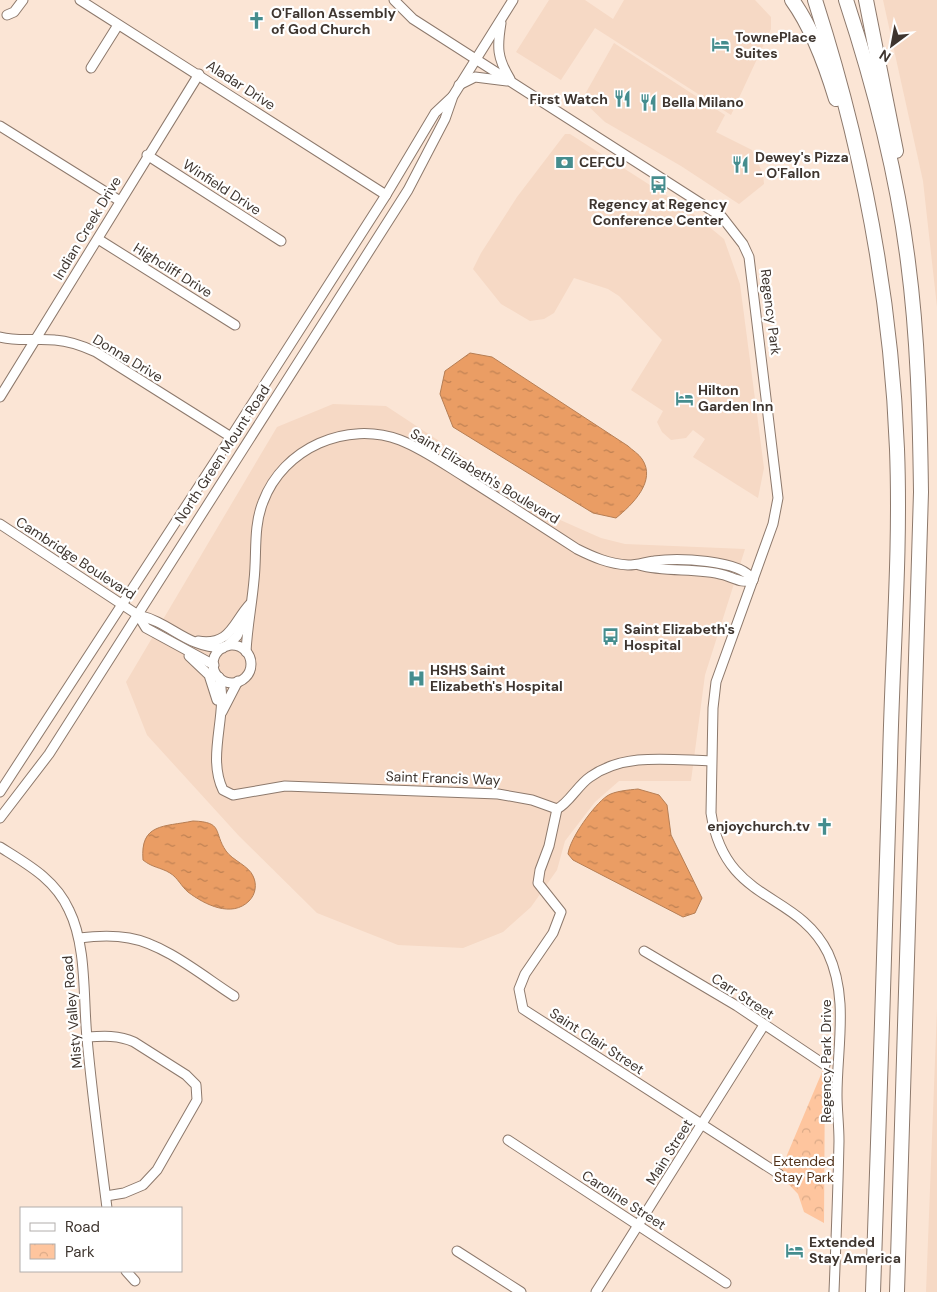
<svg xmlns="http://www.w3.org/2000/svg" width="937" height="1292" viewBox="0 0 937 1292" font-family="'DM Sans',sans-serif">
<defs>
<pattern id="park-crowns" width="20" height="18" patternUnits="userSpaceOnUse" patternTransform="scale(1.25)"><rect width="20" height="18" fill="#fec59e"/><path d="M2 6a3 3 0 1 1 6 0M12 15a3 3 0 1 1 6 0" fill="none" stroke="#dbaa88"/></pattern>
<pattern id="water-ripples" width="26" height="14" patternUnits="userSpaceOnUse" patternTransform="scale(1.25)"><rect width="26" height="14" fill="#ea9d64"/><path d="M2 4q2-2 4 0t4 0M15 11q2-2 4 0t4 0" fill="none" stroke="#bf8153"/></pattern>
</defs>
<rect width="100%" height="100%" fill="#fbe5d5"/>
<g fill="#f6d9c5">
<path d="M549,0H585L613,19L624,0H755L771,17V29L731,115L595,28L561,80L516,52Z"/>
<path d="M883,0H937V307L923,181Z"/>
<path d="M614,43L725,115L716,132L752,150L763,174L764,184L739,204L681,166L605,122L584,102V96Z"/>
<path d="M565,134H570L686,208L724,239L740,284L764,468L758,498L693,457L705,439L693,430L686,438L671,440L662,432L657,422L663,411L631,390L662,340L619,296L608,289L574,278L554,313L544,319L530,321L501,304L473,269L481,253L517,197Z"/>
<path d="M333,404L386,406L558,519L601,538L625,544L745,549L705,675L691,781H619L595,802L565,841L557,870L531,907L503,932L463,948L398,945L317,913L239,836L147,735L126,682L277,427Z"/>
<path d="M937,1009V1292H926Z"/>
</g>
<path fill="url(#park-crowns)" d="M825,1065L824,1223L804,1212L798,1194L779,1174Z"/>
<g fill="url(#water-ripples)" stroke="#b67e54">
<path d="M470,353L492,357L628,446C632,450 639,454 642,459C657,481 632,505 616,518L593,513L453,427L440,394L445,371Z"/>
<path d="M638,789L659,795L667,805L671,835L702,898L695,913L683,917L573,860L568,854C570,838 594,805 607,796C614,791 629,790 638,789Z"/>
<path d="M193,821C224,822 213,832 226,851C232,860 249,866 253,876C257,884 256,894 249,901C232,918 205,905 188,892C181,886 178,878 170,873C160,867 153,868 143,860C140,823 164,827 193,821Z"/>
</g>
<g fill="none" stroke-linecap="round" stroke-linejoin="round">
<defs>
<g id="minor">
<path d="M80,0L386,195"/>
<path d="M394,0L413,19L722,217L743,244L749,257L778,498L773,524L716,682L713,708L711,813C725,904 797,890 828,953C849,998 837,1047 837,1095C837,1110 839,1125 839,1141C838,1191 836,1242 834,1292"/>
<path d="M7,15L14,12L23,0"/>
<path d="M501,23C497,47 497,58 510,79"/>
<path d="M91,68L118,25"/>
<path d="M459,85L475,77L507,81"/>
<path d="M0,126L120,201"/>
<path d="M147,155L281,241"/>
<path d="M98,239L235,325"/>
<path d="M0,337C19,342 36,338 55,340C70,341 83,346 96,352L231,437"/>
<path d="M0,397L199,74"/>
<path d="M0,524L138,615C172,623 185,647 223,648"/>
<path d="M639,565C667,573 696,567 724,575C734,578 743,584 753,580"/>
<path d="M138,615L146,628L214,665"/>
<path d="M198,641C231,646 233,622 250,604"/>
<circle cx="232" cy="664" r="19"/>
<path d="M227,646L237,636L244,621"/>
<path d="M246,652C247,628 252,604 254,580C257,554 253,527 263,502C283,448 347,420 400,440C423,449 444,464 465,477C503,501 540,525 577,549C593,557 609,564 628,565C638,565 645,562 654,561C676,558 741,559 753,580"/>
<path d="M189,656L209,675L217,700"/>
<path d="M219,677C229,713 206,755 223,790L233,795L285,786L498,794L532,800L557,809C569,803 578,785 590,777C625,752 671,760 711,761"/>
<path d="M222,712L238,681"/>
<path d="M0,792L231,437L386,195L435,113L452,97"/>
<path d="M557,809L549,846L540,870L538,883L561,912L553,933L525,974L519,989L523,1009L779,1174"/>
<path d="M0,818L49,754L408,190L445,119L453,96L513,0"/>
<path d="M0,847C27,864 55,879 69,910C87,946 83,998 87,1038C92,1095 100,1152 107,1208"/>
<path d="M79,938C95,936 113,935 129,938C165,944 204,977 234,996"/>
<path d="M644,951L737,1006L825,1065"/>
<path d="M87,1037C103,1036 119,1035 134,1042L186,1075L196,1085L197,1100L157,1170L143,1185L124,1193L106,1196"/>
<path d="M508,1140L726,1283"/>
<path d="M457,1251L521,1292"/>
<path d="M126,1271L135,1281"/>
<path d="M596,1292L764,1025"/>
</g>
<g id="highway">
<path d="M792,0C813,29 826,66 836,99"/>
<path d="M815,0C862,146 891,296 897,449C901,553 892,658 890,762C885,939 879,1115 873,1292"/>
<path d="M846,0C874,85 897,173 908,262C918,338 920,416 921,492L897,1292"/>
<path d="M866,0L896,151"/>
</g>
</defs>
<use href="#minor" stroke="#8d796c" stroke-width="11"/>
<use href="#highway" stroke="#8d796c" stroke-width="16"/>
<use href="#minor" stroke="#fff" stroke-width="9"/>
<use href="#highway" stroke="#fff" stroke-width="14"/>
</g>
<defs>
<symbol id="church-bare" viewBox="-9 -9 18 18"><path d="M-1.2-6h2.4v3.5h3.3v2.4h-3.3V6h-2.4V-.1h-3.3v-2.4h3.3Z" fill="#458d8e" stroke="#fff" stroke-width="2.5" paint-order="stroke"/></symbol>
<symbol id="hotel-bare" viewBox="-9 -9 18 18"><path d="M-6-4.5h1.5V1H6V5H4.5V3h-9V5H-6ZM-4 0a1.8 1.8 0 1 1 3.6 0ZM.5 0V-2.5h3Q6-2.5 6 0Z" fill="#458d8e" stroke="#fff" stroke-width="2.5" paint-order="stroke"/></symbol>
<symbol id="restaurant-bare" viewBox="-9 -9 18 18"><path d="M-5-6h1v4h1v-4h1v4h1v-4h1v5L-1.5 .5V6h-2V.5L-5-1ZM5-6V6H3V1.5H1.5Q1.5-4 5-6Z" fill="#458d8e" stroke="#fff" stroke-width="2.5" paint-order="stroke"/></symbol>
<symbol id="bank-bare" viewBox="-9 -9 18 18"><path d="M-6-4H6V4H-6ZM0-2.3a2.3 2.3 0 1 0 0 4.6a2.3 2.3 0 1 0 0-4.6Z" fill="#458d8e" stroke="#fff" stroke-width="2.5" paint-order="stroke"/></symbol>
<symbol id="bus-bare" viewBox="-9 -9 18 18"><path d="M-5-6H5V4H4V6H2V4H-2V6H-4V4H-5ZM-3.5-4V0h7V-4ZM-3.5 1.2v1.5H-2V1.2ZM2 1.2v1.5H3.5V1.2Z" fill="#458d8e" stroke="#fff" stroke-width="2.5" paint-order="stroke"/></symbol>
<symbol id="hospital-bare" viewBox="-9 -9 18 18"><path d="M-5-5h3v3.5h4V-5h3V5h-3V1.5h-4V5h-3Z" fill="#458d8e" stroke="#fff" stroke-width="2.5" paint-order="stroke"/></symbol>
</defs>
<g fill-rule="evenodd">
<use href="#church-bare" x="244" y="8" width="25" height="25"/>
<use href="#hotel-bare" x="708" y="32" width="25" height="25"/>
<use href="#restaurant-bare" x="610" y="86" width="25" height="25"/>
<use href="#restaurant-bare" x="636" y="90" width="25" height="25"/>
<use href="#bank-bare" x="552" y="150" width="25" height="25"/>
<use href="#restaurant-bare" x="728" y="152" width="25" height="25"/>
<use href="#bus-bare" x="646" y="172" width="25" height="25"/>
<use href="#hotel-bare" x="672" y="386" width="25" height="25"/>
<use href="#bus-bare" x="598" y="624" width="25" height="25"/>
<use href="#hospital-bare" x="404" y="666" width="25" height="25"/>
<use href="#church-bare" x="812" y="814" width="25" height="25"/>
<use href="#hotel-bare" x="782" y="1238" width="25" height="25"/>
</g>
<g text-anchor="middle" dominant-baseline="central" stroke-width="4.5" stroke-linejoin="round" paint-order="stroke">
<g font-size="14" font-weight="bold" fill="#3e352f" stroke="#fff" text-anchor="start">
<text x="271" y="13">O'Fallon Assembly<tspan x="271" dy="16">of God Church</tspan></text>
<text x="735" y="37">TownePlace<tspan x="735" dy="16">Suites</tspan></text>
<text x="608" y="99" text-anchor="end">First Watch</text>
<text x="662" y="102">Bella Milano</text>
<text x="755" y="157">Dewey's Pizza<tspan x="755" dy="16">- O'Fallon</tspan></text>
<text x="579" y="162">CEFCU</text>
<text x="658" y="204" text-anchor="middle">Regency at Regency<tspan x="658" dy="16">Conference Center</tspan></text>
<text x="698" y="390">Hilton<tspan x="698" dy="16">Garden Inn</tspan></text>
<text x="624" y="629">Saint Elizabeth's<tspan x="624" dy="16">Hospital</tspan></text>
<text x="430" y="670">HSHS Saint<tspan x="430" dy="16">Elizabeth's Hospital</tspan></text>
<text x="810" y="826" text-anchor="end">enjoychurch.tv</text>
<text x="809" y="1242">Extended<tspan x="809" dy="16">Stay America</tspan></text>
</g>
<g font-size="14" fill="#3e352f" stroke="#fff">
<text transform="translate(241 85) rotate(33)">Aladar Drive</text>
<text transform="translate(222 187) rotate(33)">Winfield Drive</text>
<text transform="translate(87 228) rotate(-59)">Indian Creek Drive</text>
<text transform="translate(173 270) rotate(32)">Highcliff Drive</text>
<text transform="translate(771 312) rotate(83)">Regency Park</text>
<text transform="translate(128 358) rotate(31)">Donna Drive</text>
<text transform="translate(222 454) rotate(-57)">North Green Mount Road</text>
<text transform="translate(485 476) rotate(31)">Saint Elizabeth's Boulevard</text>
<text transform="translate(76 558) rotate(33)">Cambridge Boulevard</text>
<text transform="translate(443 778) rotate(2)">Saint Francis Way</text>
<text transform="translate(743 996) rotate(33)">Carr Street</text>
<text transform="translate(72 1012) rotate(-95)">Misty Valley Road</text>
<text transform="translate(597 1041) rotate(33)">Saint Clair Street</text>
<text transform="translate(826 1061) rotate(-90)">Regency Park Drive</text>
<text transform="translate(669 1152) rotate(-58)">Main Street</text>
<text transform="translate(624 1200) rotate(33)">Caroline Street</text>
</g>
<g font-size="14" fill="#52321a" stroke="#fff">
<text x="804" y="1161">Extended<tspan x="804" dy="16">Stay Park</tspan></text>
</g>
</g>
<rect x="20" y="1207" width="162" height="65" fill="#ffffff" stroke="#b2aeac"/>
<rect x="30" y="1223" width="25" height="8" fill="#ffffff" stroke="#b2aeac"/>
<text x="65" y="1232" font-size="15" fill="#3e352f">Road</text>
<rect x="30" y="1244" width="25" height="15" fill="url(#park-crowns)" stroke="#b2aeac"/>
<text x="65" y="1257" font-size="15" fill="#3e352f">Park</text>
<g transform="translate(892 45) rotate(212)" stroke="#ffffff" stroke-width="4" paint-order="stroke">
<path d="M0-4L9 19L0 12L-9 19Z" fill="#3e352f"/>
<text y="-8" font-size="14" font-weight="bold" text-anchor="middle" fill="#3e352f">N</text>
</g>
</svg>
